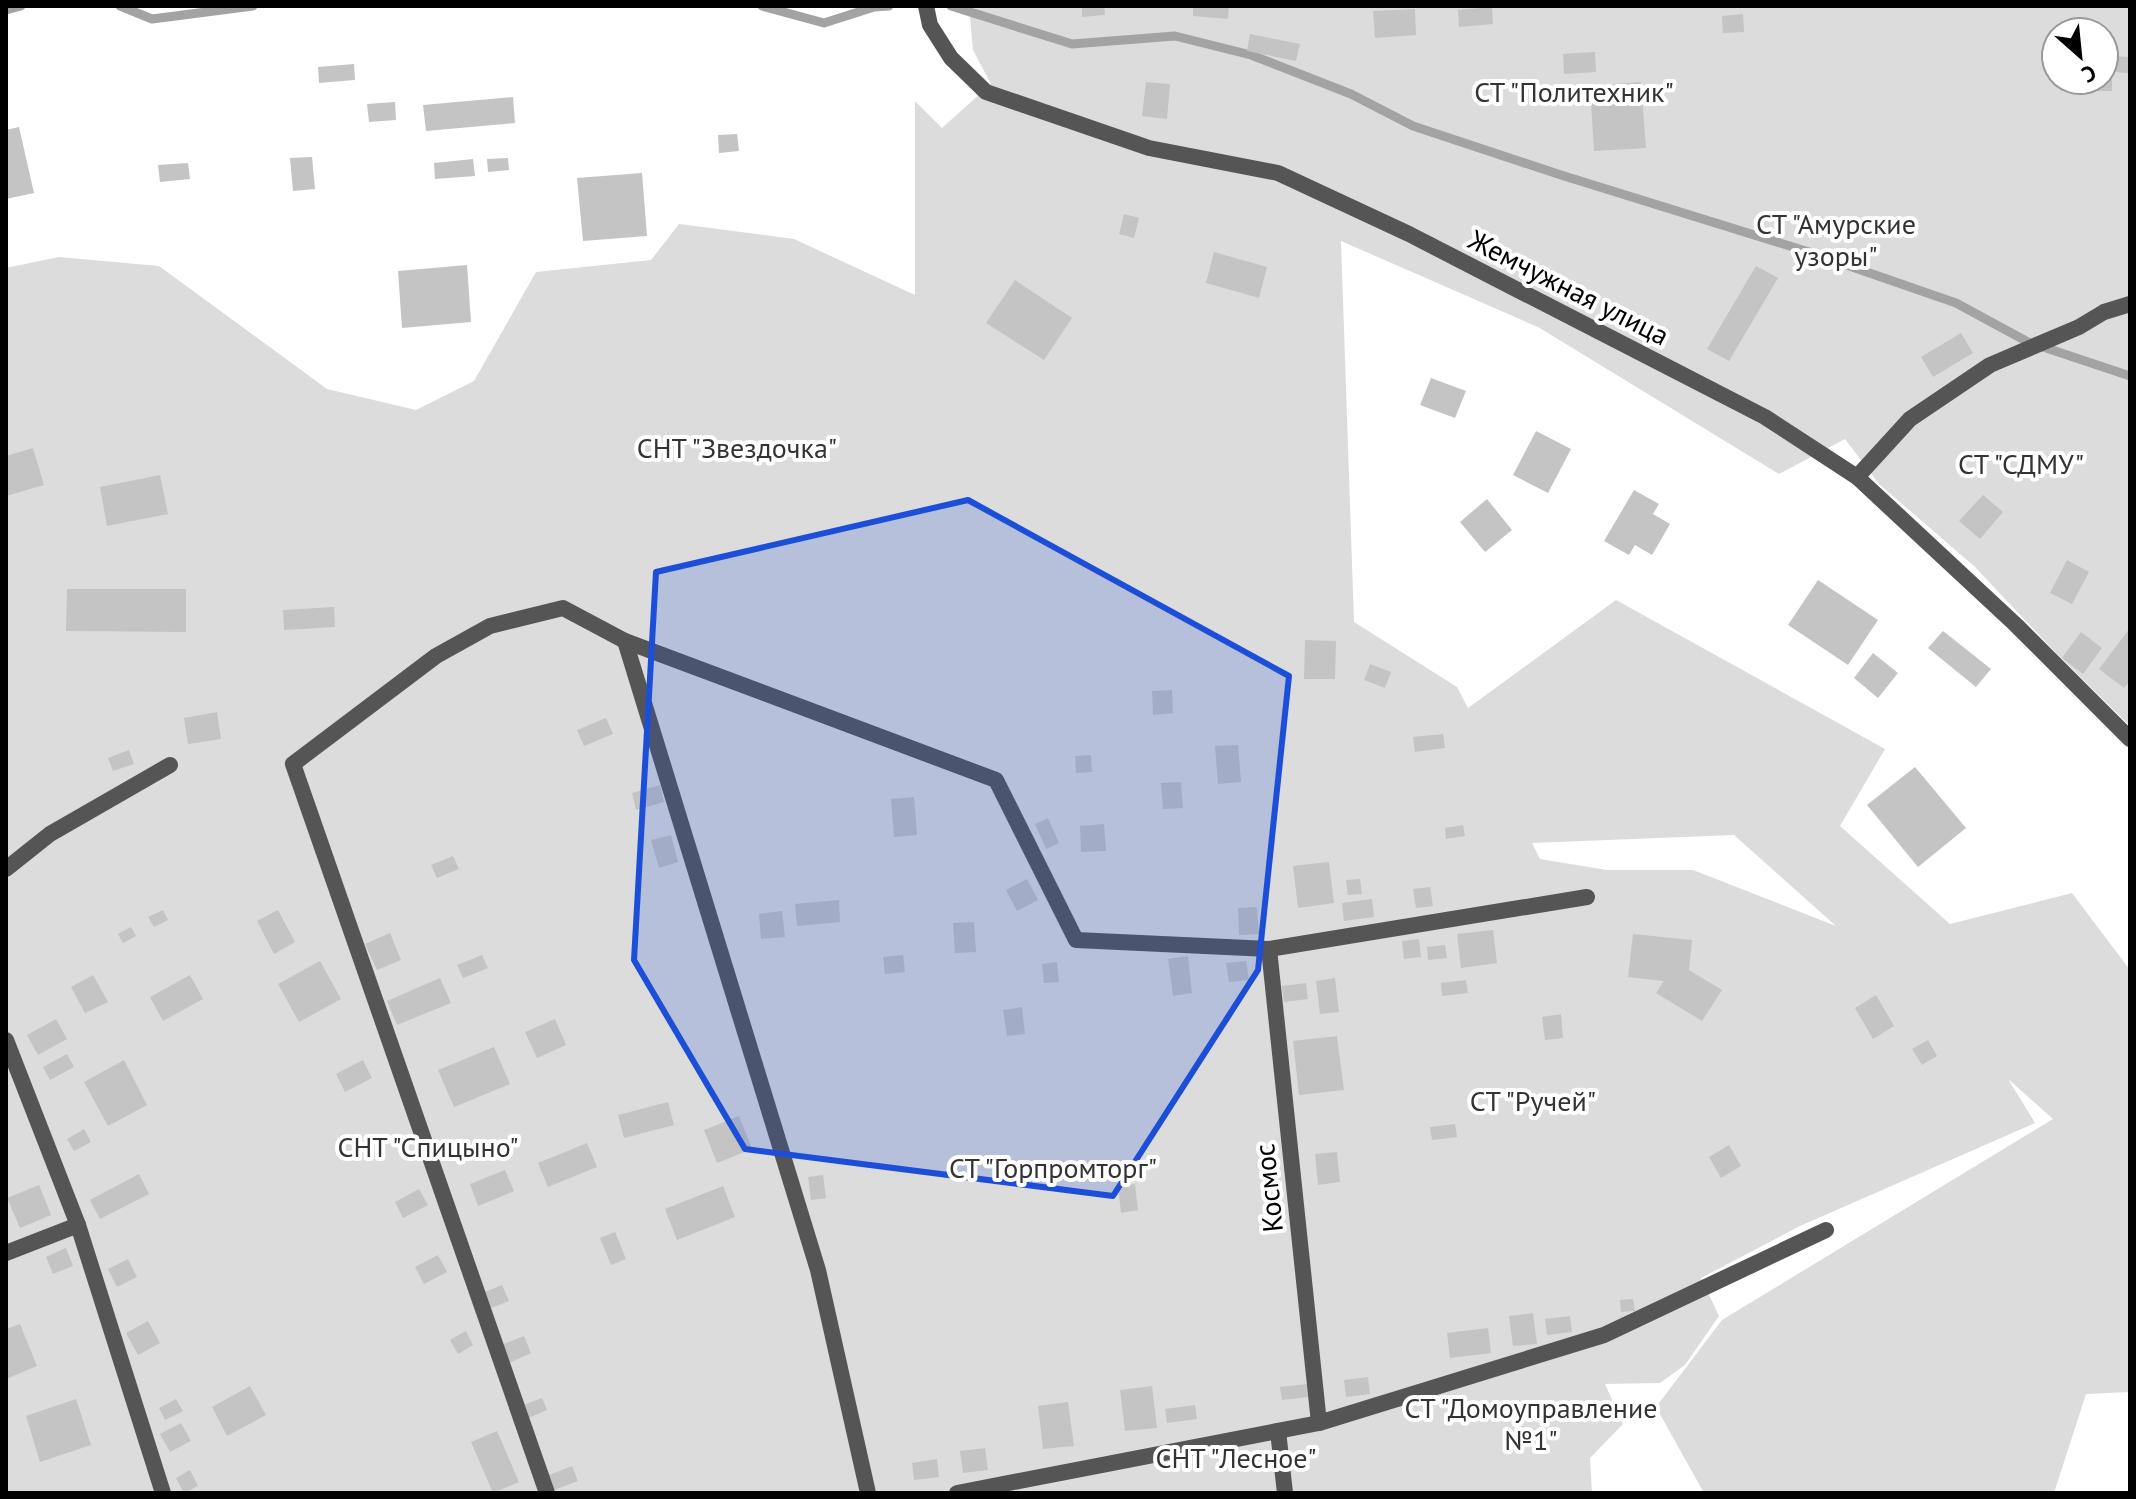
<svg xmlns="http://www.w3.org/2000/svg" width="2136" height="1499" viewBox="0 0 2136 1499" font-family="'PT Sans',sans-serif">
<rect width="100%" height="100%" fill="#fff"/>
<path fill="#dcdcdc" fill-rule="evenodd" d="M969,6H2130V726L2056,653L1975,567L1879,484L1845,439L1779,474L1538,327L1341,241L1354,622L1457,687L1468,708L1616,600L1885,749L1840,826L1950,924L2072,893L2130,970V1392L2086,1394L2054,1493H1704L1656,1407L1722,1320L2053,1119L2008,1079L2035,1123L1800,1226L1701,1278L1719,1316L1685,1365L1660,1383L1605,1384L1623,1424L1590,1458L1592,1493H6V268L59,257L159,266L327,389L416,410L474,381L536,272L651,260L679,224L794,239L915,295V101L942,128L991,84L973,50ZM2056,32H2104V80H2056ZM1734,835L1836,926L1693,870H1607L1540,859L1532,843Z"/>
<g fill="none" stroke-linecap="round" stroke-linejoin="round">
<g stroke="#a3a3a3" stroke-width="9">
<path d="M120,6L152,19L253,6"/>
<path d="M762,6L824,23L874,7L889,6"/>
<path d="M951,6L1072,44L1175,36L1251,55L1351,94L1413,126L1561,175L1809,252L1956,303L2028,342L2130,376"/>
<path d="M6,10L21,6"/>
</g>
</g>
<g fill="#c4c4c4">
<path d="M1082,6H1104L1105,15L1082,17Z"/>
<path d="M1193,6H1229L1228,19L1193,16Z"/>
<path d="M1492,7L1493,24L1459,27L1458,10Z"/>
<path d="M1415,9L1416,35L1375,38L1373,11Z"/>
<path d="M1743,14L1744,32L1723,33L1722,16Z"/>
<path d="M1250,34L1300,44L1296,61L1247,51Z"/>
<path d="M1595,52L1596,72L1564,74L1563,54Z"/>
<path d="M2115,56L2130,57V73L2114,72Z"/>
<path d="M354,64L355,80L319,83L318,67Z"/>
<path d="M2104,71H2112V91H2083V80H2104Z"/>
<path d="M1146,82L1170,84L1167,119L1142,116Z"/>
<path d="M1641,82L1646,148L1594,151L1590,86Z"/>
<path d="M513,97L515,123L426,131L423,105Z"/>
<path d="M395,102L396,120L369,122L367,104Z"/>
<path d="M19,127L34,193L6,199V130Z"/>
<path d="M737,134L739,151L719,153L718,135Z"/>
<path d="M312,157L315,189L293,191L290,158Z"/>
<path d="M508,158L509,170L488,172L487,159Z"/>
<path d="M473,159L475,176L435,179L434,163Z"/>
<path d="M188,163L190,179L160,182L158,165Z"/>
<path d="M642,173L647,236L583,241L577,178Z"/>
<path d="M1124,214L1139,218L1134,238L1119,234Z"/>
<path d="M1214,252L1267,267L1259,298L1206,283Z"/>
<path d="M467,265L471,322L402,328L398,271Z"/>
<path d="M1756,266L1778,278L1729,361L1707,349Z"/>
<path d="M1015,280L1072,318L1044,360L986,323Z"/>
<path d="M1961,333L1973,353L1933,377L1921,357Z"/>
<path d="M1431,378L1466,391L1455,418L1420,405Z"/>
<path d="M1536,431L1571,449L1548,493L1513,475Z"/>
<path d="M33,448L44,485L6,496V456Z"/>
<path d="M160,475L168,514L107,526L100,487Z"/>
<path d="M1634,490L1659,504L1653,514L1670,524L1652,555L1635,545L1629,555L1604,541Z"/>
<path d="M1983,495L2003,512L1980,539L1959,521Z"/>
<path d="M1487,499L1512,530L1485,552L1460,522Z"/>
<path d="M2067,560L2089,572L2072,604L2050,593Z"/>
<path d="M1818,580L1878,620L1848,665L1788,625Z"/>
<path d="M67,589H186V632L66,631Z"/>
<path d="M334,607L335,627L284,630L283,610Z"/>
<path d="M2130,628V681L2124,688L2099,669Z"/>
<path d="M1943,631L1991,669L1976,687L1928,648Z"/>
<path d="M2081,632L2102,648L2083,674L2062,658Z"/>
<path d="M1305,640L1336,641L1335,679H1304Z"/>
<path d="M1873,653L1898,673L1878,698L1854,678Z"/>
<path d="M1370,664L1391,672L1385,688L1364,680Z"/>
<path d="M1172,690L1173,713L1153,715L1152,691Z"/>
<path d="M217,712L221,739L188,744L184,718Z"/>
<path d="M606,718L613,734L584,746L577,730Z"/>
<path d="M1443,734L1445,748L1415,752L1413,737Z"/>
<path d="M1238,745L1241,782L1218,784L1215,746Z"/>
<path d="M129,750L134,764L113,771L108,758Z"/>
<path d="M1091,755L1092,772L1076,773L1075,756Z"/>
<path d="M1915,767L1966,828L1918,867L1867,805Z"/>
<path d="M1181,782L1183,808L1163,809L1161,783Z"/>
<path d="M660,785L664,802L636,810L632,793Z"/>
<path d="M914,797L917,835L894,837L891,799Z"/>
<path d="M1048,818L1059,843L1046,849L1035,824Z"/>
<path d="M1104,824L1106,851L1081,852L1080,826Z"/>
<path d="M1463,825L1465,836L1446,839L1445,828Z"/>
<path d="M671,835L678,862L659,868L651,840Z"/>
<path d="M453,856L459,869L437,878L431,865Z"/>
<path d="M1329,862L1334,903L1298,908L1293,866Z"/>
<path d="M1027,879L1038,900L1017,911L1006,890Z"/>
<path d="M1360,879L1362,894L1348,895L1346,880Z"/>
<path d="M1430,887L1433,906L1416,908L1413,889Z"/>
<path d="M1372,899L1374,917L1344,921L1342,903Z"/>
<path d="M839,900L840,922L797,926L795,904Z"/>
<path d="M1257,907L1259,934L1239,935L1238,908Z"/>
<path d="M163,910L168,920L154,927L148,917Z"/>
<path d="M278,910L295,942L274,954L257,921Z"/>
<path d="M782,911L785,937L761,939L759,914Z"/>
<path d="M974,922L976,952L955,953L953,923Z"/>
<path d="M131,927L136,936L123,943L118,934Z"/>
<path d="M1493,930L1497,963L1461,968L1457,934Z"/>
<path d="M390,933L401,960L377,970L365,944Z"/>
<path d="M1633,934L1692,940L1689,970L1722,990L1702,1021L1656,993L1664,981L1628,977Z"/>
<path d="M1419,939L1421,957L1404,959L1402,941Z"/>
<path d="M1445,945L1447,958L1428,960L1427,947Z"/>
<path d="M482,955L488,968L463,978L457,965Z"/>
<path d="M903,955L905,972L885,974L883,957Z"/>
<path d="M1188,956L1192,993L1173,996L1168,959Z"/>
<path d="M320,961L341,999L299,1022L278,984Z"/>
<path d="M1246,961L1249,980L1229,982L1226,963Z"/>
<path d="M1057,962L1059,982L1044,983L1042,964Z"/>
<path d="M93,975L108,1002L85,1013L71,987Z"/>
<path d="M190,975L203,999L163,1021L150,997Z"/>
<path d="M440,978L451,1003L397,1025L387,1001Z"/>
<path d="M1335,978L1339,1012L1320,1014L1316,981Z"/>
<path d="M1466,980L1468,993L1442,996L1441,983Z"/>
<path d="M1306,983L1308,999L1284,1002L1282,986Z"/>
<path d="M1876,995L1894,1026L1873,1039L1855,1008Z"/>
<path d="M1022,1007L1025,1034L1007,1036L1003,1010Z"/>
<path d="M1561,1014L1563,1038L1545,1040L1542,1017Z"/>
<path d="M56,1019L67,1039L38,1055L27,1035Z"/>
<path d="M555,1019L566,1045L537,1058L525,1032Z"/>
<path d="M1337,1036L1344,1090L1299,1095L1293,1041Z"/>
<path d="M1928,1040L1937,1056L1922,1065L1912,1049Z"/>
<path d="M494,1047L510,1084L454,1107L438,1070Z"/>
<path d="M67,1054L74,1067L50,1080L43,1067Z"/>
<path d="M124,1060L147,1105L108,1126L84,1082Z"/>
<path d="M363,1060L372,1078L345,1092L336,1074Z"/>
<path d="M668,1102L674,1125L624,1138L618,1115Z"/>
<path d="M739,1116L752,1149L717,1163L704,1130Z"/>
<path d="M1455,1124L1457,1137L1432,1140L1430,1127Z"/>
<path d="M84,1129L91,1142L74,1151L67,1139Z"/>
<path d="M587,1143L597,1167L548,1187L538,1163Z"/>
<path d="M1729,1145L1741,1166L1721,1178L1709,1157Z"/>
<path d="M1337,1152L1340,1182L1318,1185L1315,1154Z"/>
<path d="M505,1170L514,1191L478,1206L470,1184Z"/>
<path d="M139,1174L149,1194L100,1219L90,1200Z"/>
<path d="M823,1175L826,1198L811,1200L808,1177Z"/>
<path d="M1135,1184L1138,1210L1121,1213L1118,1186Z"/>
<path d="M39,1185L51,1215L20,1228L7,1198Z"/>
<path d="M723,1186L735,1217L677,1240L665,1209Z"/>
<path d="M419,1189L428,1205L403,1218L395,1202Z"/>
<path d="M615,1232L626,1259L611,1265L600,1238Z"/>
<path d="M66,1248L73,1266L53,1274L46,1257Z"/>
<path d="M438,1255L447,1272L424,1284L415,1267Z"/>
<path d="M128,1259L137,1277L117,1287L108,1269Z"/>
<path d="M502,1285L509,1301L491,1308L485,1292Z"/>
<path d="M1633,1299L1635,1311L1621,1312L1620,1300Z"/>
<path d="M1533,1313L1537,1344L1513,1346L1509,1316Z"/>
<path d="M1570,1316L1572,1332L1547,1335L1545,1319Z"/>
<path d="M148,1321L160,1343L138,1355L126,1333Z"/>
<path d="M20,1324L37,1366L6,1379V1329Z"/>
<path d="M1488,1328L1491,1353L1450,1358L1447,1333Z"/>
<path d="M466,1331L473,1345L458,1354L450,1340Z"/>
<path d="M524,1336L531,1353L507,1364L499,1346Z"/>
<path d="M1368,1377L1370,1394L1346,1397L1344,1380Z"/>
<path d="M1307,1384L1308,1397L1282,1400L1280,1387Z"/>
<path d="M250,1386L266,1415L227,1436L212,1407Z"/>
<path d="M1152,1386L1157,1428L1125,1431L1120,1390Z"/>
<path d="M542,1398L547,1410L526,1419L521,1406Z"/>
<path d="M76,1399L91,1445L40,1462L26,1416Z"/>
<path d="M176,1399L183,1411L165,1420L159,1408Z"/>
<path d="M1068,1402L1074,1446L1043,1449L1038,1406Z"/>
<path d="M1195,1405L1197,1419L1167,1423L1165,1409Z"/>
<path d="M181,1423L191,1441L170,1452L160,1434Z"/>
<path d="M497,1431L519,1482L493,1493L471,1442Z"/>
<path d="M985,1448L988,1470L963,1473L960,1451Z"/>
<path d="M937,1459L939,1477L914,1480L912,1463Z"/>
<path d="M572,1466L578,1481L554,1490L549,1475Z"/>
<path d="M190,1470L198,1486L184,1493L176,1478Z"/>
</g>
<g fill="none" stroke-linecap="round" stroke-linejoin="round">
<path stroke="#555" stroke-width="16" d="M6,869L50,834L170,765"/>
<g stroke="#555" stroke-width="16">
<path d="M926,6L930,25L951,58L986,92L1149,148L1278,173L1409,234L1765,417L1857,477L2016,625L2130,739"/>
<path d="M1857,477L1910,419L1990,365L2079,327L2104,312L2130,304"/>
<path d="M625,641L818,1270L868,1493"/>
<path d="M1269,949L1319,1423"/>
<path d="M6,1040L78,1225L163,1493"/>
<path d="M6,1253L78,1225"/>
<path d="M1278,1431L1285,1493"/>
<path d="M547,1493L293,764L436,656L490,626L563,608L625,641L996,780L1076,940L1269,949L1587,897"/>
<path d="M957,1493L1319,1423L1604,1335L1826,1230"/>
</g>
</g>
<path fill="#1d4ed8" fill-opacity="0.2" stroke="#1d4ed8" stroke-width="6" stroke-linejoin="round" d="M968,500L1289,676L1258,970L1113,1196L745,1149L634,960L656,572Z"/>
<g text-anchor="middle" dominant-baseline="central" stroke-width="8" stroke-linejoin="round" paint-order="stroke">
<g font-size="28" fill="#333" stroke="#fff">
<text x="1574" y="91">СТ "Политехник"</text>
<text x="1836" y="223">СТ "Амурские<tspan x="1836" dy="32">узоры"</tspan></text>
<text x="737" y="447">СНТ "Звездочка"</text>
<text x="2021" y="463">СТ "СДМУ"</text>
<text x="1533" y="1100">СТ "Ручей"</text>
<text x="428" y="1146">СНТ "Спицыно"</text>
<text x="1053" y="1167">СТ "Горпромторг"</text>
<text x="1531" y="1407">СТ "Домоуправление<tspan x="1531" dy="32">№1"</tspan></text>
<text x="1236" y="1457">СНТ "Лесное"</text>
</g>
<g font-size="28" fill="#000" stroke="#fff">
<text transform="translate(1569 287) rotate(27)">Жемчужная улица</text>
<text transform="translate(1268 1188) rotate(-96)">Космос</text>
</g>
</g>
<rect width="2136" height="1499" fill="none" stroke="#000000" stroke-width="16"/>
<g transform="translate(2080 56) rotate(153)"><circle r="38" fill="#ffffff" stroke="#999999" stroke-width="2"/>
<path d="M0-6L14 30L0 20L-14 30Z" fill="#000000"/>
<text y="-12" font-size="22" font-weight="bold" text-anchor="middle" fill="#000000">С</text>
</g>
</svg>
